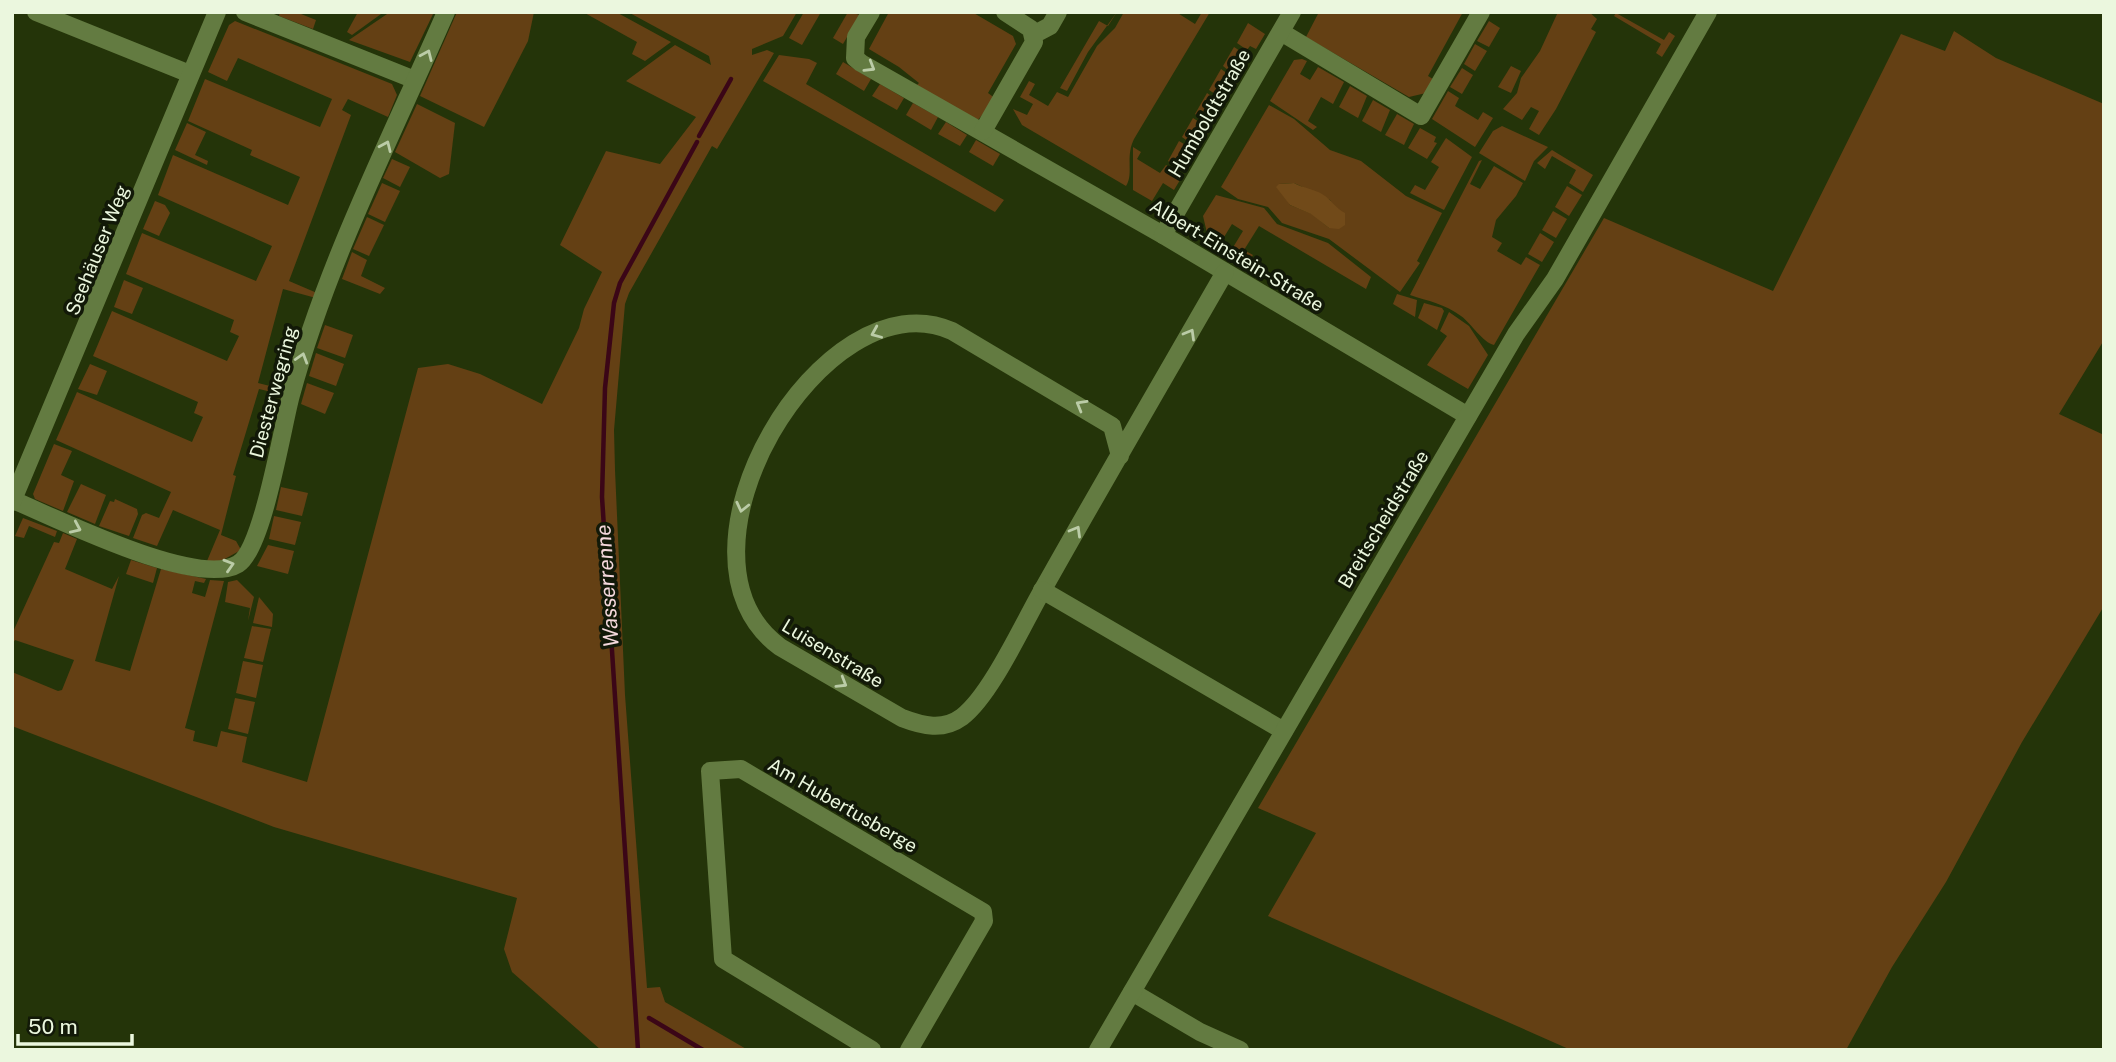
<svg xmlns="http://www.w3.org/2000/svg" width="2116" height="1062" viewBox="0 0 2116 1062" font-family="'Public Sans',sans-serif">
<rect width="100%" height="100%" fill="#243409"/>
<g fill="#644014" fill-rule="evenodd">
<path d="M280,12H296L316,20L313,29L279,16Z"/>
<path d="M358,12L381,14L352,35L347,32Z"/>
<path d="M390,12H434L410,62L349,40Z"/>
<path d="M457,12H534L528,41L484,127L420,96Z"/>
<path d="M583,12H616L671,42L645,61L632,54L637,42Z"/>
<path d="M628,12H797L783,36L752,49V55L767,50L774,53L717,149L712,146L629,293L625,304L614,430L615,470L625,695L647,988L660,987L665,1002L748,1050H601L512,972L504,949L517,898L274,827L12,726V672L58,691L62,690L74,660L15,640L12,645V634L54,542L59,543L63,533L77,539L65,569L112,589L119,576L95,661L130,671L161,569L206,579L204,583L195,581L192,593L205,597L210,580L224,581L185,728L195,731L193,741L217,747L221,731L247,737L242,762L307,782L418,368L448,364L480,374L542,404L579,328L584,309L602,272L560,245L606,151L660,164L696,117L626,81L675,45L711,65L709,56Z"/>
<path d="M804,12H821L802,45L789,38Z"/>
<path d="M848,12L860,15L843,44L833,38Z"/>
<path d="M889,12H972L1013,36L1016,44L988,93L996,99L976,122L917,85L919,83L899,67L869,49Z"/>
<path d="M1117,12L1088,52L1067,91L1060,88L1099,21L1108,26Z"/>
<path d="M1124,12H1176L1195,24L1202,12H1210L1134,139C1125,157 1134,174 1126,186L1022,125L1013,109L1027,115L1033,104L1020,97L1029,81L1035,84L1029,95L1048,106L1057,92L1068,97L1097,46L1115,28Z"/>
<path d="M1319,12H1463L1428,76L1436,81L1426,93L1409,97L1306,37Z"/>
<path d="M1558,12H1589L1597,19L1591,29L1596,32L1556,109L1539,135L1529,129L1539,111L1531,107L1522,120L1503,109L1517,93L1521,78L1540,51Z"/>
<path d="M1616,13L1664,40L1669,32L1675,36L1662,57L1656,53L1661,44L1614,16Z"/>
<path d="M235,21L392,84L397,95L388,117L348,99L342,110L351,115L289,281L317,293L316,298L283,289L258,383L286,390L284,395L259,389L233,475L236,476L221,535L236,541L241,550L221,561H207L220,530L173,510L157,546L133,538L142,515L146,513L159,518L171,492L56,440L77,392L192,442L203,417L194,413L198,402L93,356L112,311L227,361L239,336L230,332L234,320L126,274L142,233L256,281L272,246L158,195L173,155L288,205L300,177L250,155L252,150L188,121L205,79L320,127L332,99L238,58L227,81L208,72L229,25Z"/>
<path d="M1489,21L1500,28L1489,47L1477,41Z"/>
<path d="M1248,23L1265,34L1256,49L1250,46L1247,50L1237,43Z"/>
<path d="M1954,31L1996,58L2104,104V340L2059,414L2104,435V606L2022,742L1946,882L1892,967L1846,1050H1571L1268,916L1316,833L1258,808L1604,218L1773,291L1901,34L1945,51Z"/>
<path d="M1475,44L1487,51L1475,71L1464,64Z"/>
<path d="M1234,47L1251,58L1242,73L1233,74L1223,66Z"/>
<path d="M779,55L809,59L817,63L806,84L1004,200L995,212L763,81Z"/>
<path d="M1302,59L1307,61L1300,74L1310,80L1318,67L1344,82L1333,104L1321,97L1308,121L1317,127L1313,130L1270,101L1294,60Z"/>
<path d="M843,62L871,79L864,91L836,74Z"/>
<path d="M1511,66L1521,71L1511,93L1498,87Z"/>
<path d="M1462,68L1473,75L1462,94L1450,87Z"/>
<path d="M1221,69L1238,81L1228,97H1220L1209,90Z"/>
<path d="M880,84L904,98L897,110L872,96Z"/>
<path d="M1350,86L1367,96L1358,118L1339,107Z"/>
<path d="M1448,91L1459,98L1455,106L1478,120L1483,112L1493,118L1475,147L1432,119Z"/>
<path d="M1207,93L1224,105L1214,123L1207,122L1195,114Z"/>
<path d="M1373,100L1390,110L1381,132L1362,121Z"/>
<path d="M913,103L938,117L931,130L906,115Z"/>
<path d="M417,104L455,123L449,174L440,178L395,152Z"/>
<path d="M1269,105L1294,119L1330,150L1361,161L1406,196L1442,213L1417,261L1420,263L1400,292L1329,239L1282,223L1268,207L1238,199L1221,187ZM1294,183L1330,200L1335,208L1329,228L1312,214L1290,205L1279,184Z"/>
<path d="M1397,114L1414,124L1404,145L1385,135Z"/>
<path d="M1193,118L1210,129L1201,146L1193,145L1182,137Z"/>
<path d="M946,122L967,135L960,146L938,134Z"/>
<path d="M187,123L206,132L195,155L208,161L207,165L175,150Z"/>
<path d="M1502,126L1548,147L1534,161L1525,181L1479,153L1493,131Z"/>
<path d="M1420,128L1436,137L1434,142L1437,143L1427,159L1408,148Z"/>
<path d="M1446,138L1472,157L1444,210L1410,193L1415,185L1425,190L1439,167L1431,162Z"/>
<path d="M976,140L1000,154L993,166L969,152Z"/>
<path d="M1179,141L1197,152L1187,167L1180,169L1168,161Z"/>
<path d="M1133,147L1141,152L1137,159L1160,173L1166,165L1183,175L1174,190L1163,183L1152,201L1133,190Z"/>
<path d="M1552,150L1593,175L1583,192L1569,183L1576,170L1552,156L1545,169L1537,163Z"/>
<path d="M392,159L410,167L400,187L383,178Z"/>
<path d="M1482,160L1470,184L1480,189L1494,166L1523,183L1516,196L1496,220L1492,237L1502,243L1497,251L1521,265L1526,257L1540,265L1494,345C1482,342 1472,324 1461,316C1445,304 1428,301 1410,295L1479,161Z"/>
<path d="M382,183L400,191L385,222L368,214Z"/>
<path d="M1567,186L1582,195L1569,216L1555,207Z"/>
<path d="M1216,195L1264,208L1277,224L1328,243L1371,277L1366,289L1259,226L1244,250L1253,255L1250,260L1232,249L1243,231L1232,224L1221,242L1207,233L1203,216Z"/>
<path d="M155,201L165,205L170,213L159,236L143,229Z"/>
<path d="M1553,211L1567,219L1556,238L1542,230Z"/>
<path d="M367,217L384,225L369,256L353,249Z"/>
<path d="M1540,233L1554,242L1542,262L1528,254Z"/>
<path d="M352,252L367,260L361,276L385,288L380,294L342,279Z"/>
<path d="M124,280L143,288L132,314L114,307Z"/>
<path d="M1397,294L1417,300L1415,317L1393,304Z"/>
<path d="M1424,303L1442,308L1444,311L1437,330L1418,318Z"/>
<path d="M1449,312L1469,326L1488,355L1468,389L1427,365L1447,336L1440,331Z"/>
<path d="M325,325L353,335L345,358L317,348Z"/>
<path d="M316,353L344,364L336,386L309,376Z"/>
<path d="M90,364L107,371L97,395L78,389Z"/>
<path d="M307,383L334,393L325,414L301,404Z"/>
<path d="M54,444L72,451L61,475L74,481L63,511L35,499L33,494Z"/>
<path d="M81,484L106,495L95,524L67,512Z"/>
<path d="M281,487L308,493L302,516L276,510Z"/>
<path d="M115,499L137,509L138,514L129,536L99,526L110,501L114,502Z"/>
<path d="M274,516L301,522L295,545L269,539Z"/>
<path d="M23,518L57,531L55,537L29,526L24,538L15,536Z"/>
<path d="M268,545L294,551L288,574L257,566Z"/>
<path d="M131,560L157,568L153,583L126,574Z"/>
<path d="M237,580L254,597L248,621L250,608L225,602L228,582Z"/>
<path d="M259,597L273,614L272,627L253,623Z"/>
<path d="M252,626L271,629L263,662L244,658Z"/>
<path d="M243,661L263,665L256,698L236,693Z"/>
<path d="M235,698L255,702L248,734L228,729Z"/>
</g>
<path fill="#714a19" d="M1294,183C1303,188 1314,189 1322,194C1332,200 1335,208 1345,213V225L1339,229L1329,228L1311,214L1290,205L1276,187L1279,184Z"/>
<g fill="none" stroke-linecap="round" stroke-linejoin="round">
<g stroke="#3b0617" stroke-width="4.5">
<path d="M699,136L731,79"/>
<path d="M649,1018L703,1050"/>
<path d="M638,1050L602,497L605,388L614,303L620,283L697,142"/>
</g>
<g stroke="#637b41" stroke-width="18">
<path d="M36,12L190,74"/>
<path d="M245,12L415,80"/>
<path d="M871,12L856,37L855,58L861,63L1163,235L1468,416"/>
<path d="M1281,32L1421,116L1481,12"/>
<path d="M1033,35L1050,26L1058,12"/>
<path d="M983,131L1034,42L1031,29L1005,12"/>
<path d="M1163,235L1292,12"/>
<path d="M1120,456L1112,426L952,331C824,274 655,555 780,647L902,718C923,726 943,731 962,717C991,695 1023,624 1042,591C1102,484 1164,378 1225,272"/>
<path d="M13,500C56,518 197,589 238,564C263,549 282,428 291,395C327,262 391,138 446,12"/>
<path d="M12,502L217,12"/>
<path d="M1042,590L1284,731"/>
<path d="M1132,992L1200,1032L1240,1050"/>
<path d="M872,1050L723,959L710,771L741,769L983,912L984,921L909,1050"/>
<path d="M1098,1050L1516,334L1555,279L1708,12"/>
</g>
</g>
<defs><path id="oneway-chevron" d="M-2-3.5L2.5 0L-2 3.5" fill="none" stroke-width="1.6" stroke-linecap="round" stroke-linejoin="round" transform="scale(1.75)"/></defs>
<g stroke="#bbcca7">
<use href="#oneway-chevron" transform="translate(427 55) rotate(-66)"/>
<use href="#oneway-chevron" transform="translate(870 67) rotate(31)"/>
<use href="#oneway-chevron" transform="translate(386 146) rotate(-66)"/>
<use href="#oneway-chevron" transform="translate(876 333) rotate(157)"/>
<use href="#oneway-chevron" transform="translate(1190 334) rotate(-60)"/>
<use href="#oneway-chevron" transform="translate(302 358) rotate(-73)"/>
<use href="#oneway-chevron" transform="translate(1081 405) rotate(-150)"/>
<use href="#oneway-chevron" transform="translate(742 507) rotate(103)"/>
<use href="#oneway-chevron" transform="translate(76 528) rotate(24)"/>
<use href="#oneway-chevron" transform="translate(1076 531) rotate(-60)"/>
<use href="#oneway-chevron" transform="translate(229 565) rotate(-17)"/>
<use href="#oneway-chevron" transform="translate(842 683) rotate(31)"/>
</g>
<g text-anchor="middle" dominant-baseline="central" stroke-width="7" stroke-linejoin="round" paint-order="stroke">
<g font-size="19" fill="#ebf7de" stroke="#121908">
<text transform="translate(1209 113) rotate(-60)">Humboldtstraße</text>
<text transform="translate(97 250) rotate(-68)">Seehäuser Weg</text>
<text transform="translate(1237 255) rotate(31)">Albert-Einstein-Straße</text>
<text transform="translate(273 392) rotate(-75)">Diesterwegring</text>
<text transform="translate(1383 519) rotate(-59)">Breitscheidstraße</text>
<text transform="translate(833 653) rotate(31)">Luisenstraße</text>
<text transform="translate(843 805) rotate(30)">Am Hubertusberge</text>
</g>
<g font-size="21" font-style="italic" fill="#f5d8dc" stroke="#121908">
<text transform="translate(607 586) rotate(-94)">Wasserrenne</text>
</g>
</g>
<rect width="2116" height="1062" fill="none" stroke="#ebf7de" stroke-width="28"/>
<path d="M18 1034v10h114v-10" fill="none" stroke="#ebf7de" stroke-width="3.5"/>
<text x="28" y="1034" font-size="21" fill="#ebf7de" stroke="#121908" stroke-width="5" paint-order="stroke">50 m</text>
</svg>
